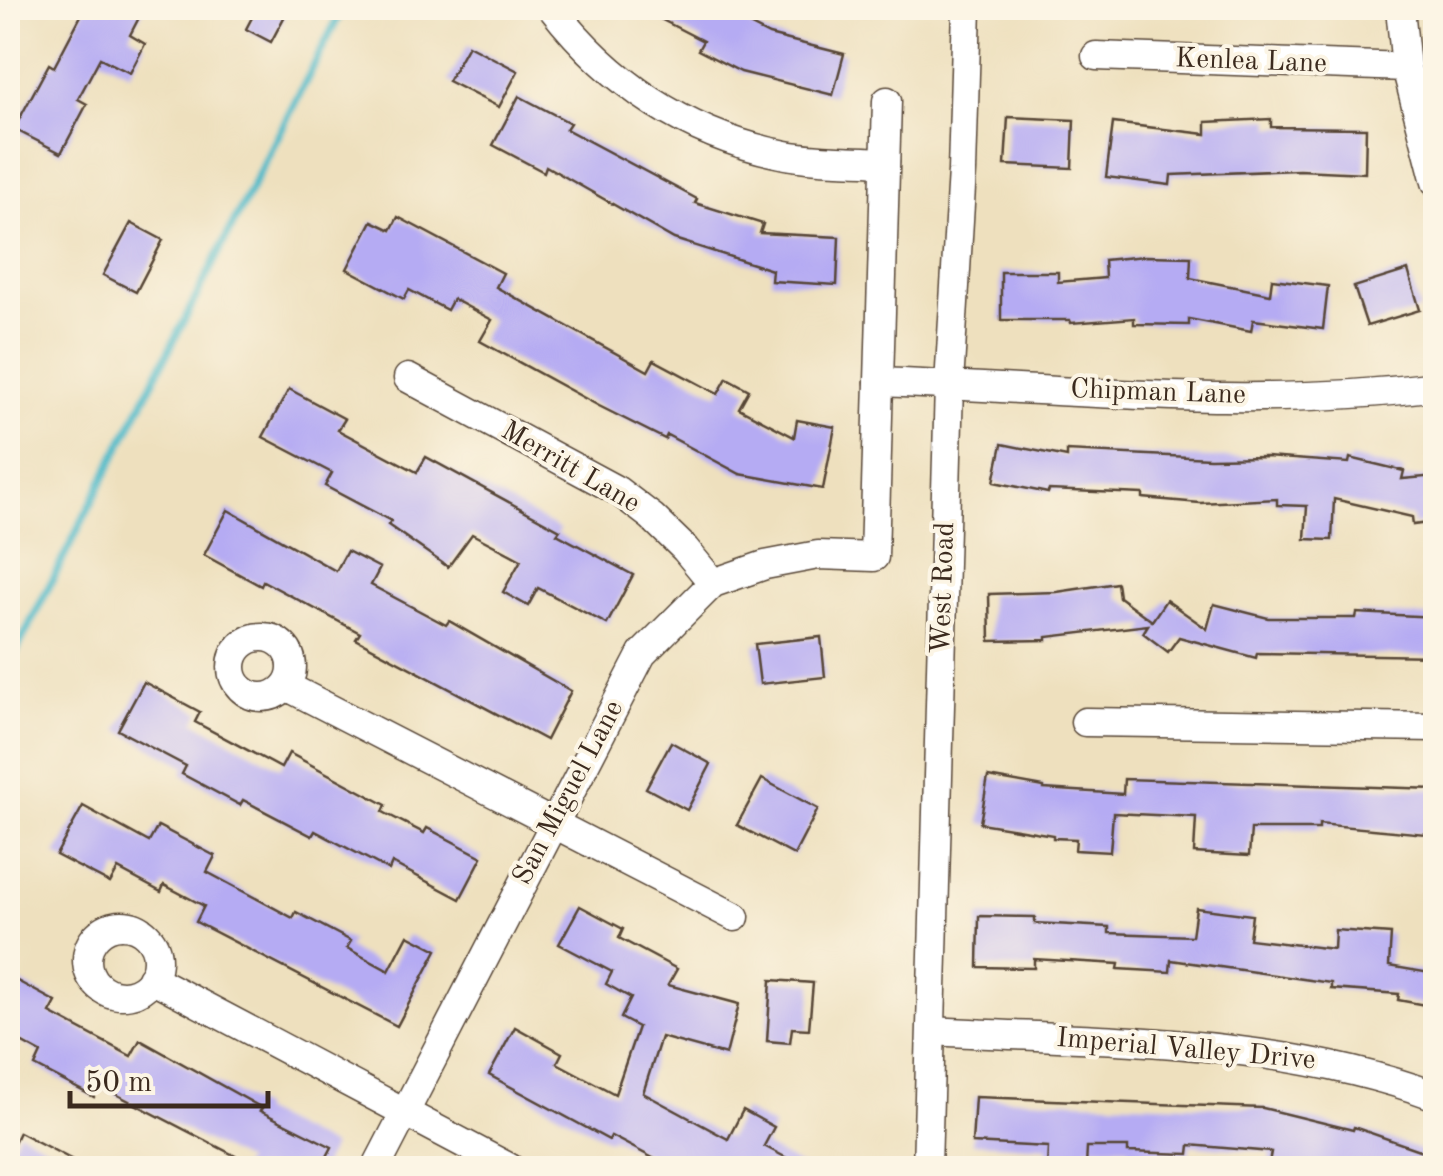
<svg xmlns="http://www.w3.org/2000/svg" width="1443" height="1176" viewBox="0 0 1443 1176" font-family="'Old Standard TT',serif">
<rect width="100%" height="100%" fill="#fcf5e5"/>
<filter id="ink" filterUnits="userSpaceOnUse"><feTurbulence type="fractalNoise" baseFrequency=".01" numOctaves="2"/><feDisplacementMap in="SourceGraphic" scale="20" xChannelSelector="R" yChannelSelector="G"/><feConvolveMatrix kernelMatrix="1 2 1 2 8 2 1 2 1" color-interpolation-filters="sRGB"/></filter>
<filter id="wash" filterUnits="userSpaceOnUse"><feTurbulence type="fractalNoise" baseFrequency=".0048" numOctaves="4" result="noise"/><feDisplacementMap in="SourceGraphic" scale="40" xChannelSelector="R" yChannelSelector="G"/><feGaussianBlur stdDeviation="2.25" result="paint"/><feColorMatrix in="noise" values="0 0 0 0 0 0 0 0 0 0 0 0 0 0 0 0 0 1.4 0 .05"/><feComposite in="paint" operator="in"/></filter>
<g filter="url(#wash)">
<rect width="100%" height="100%" fill="#eee0be"/>
<g fill="none" stroke-linecap="round" stroke-linejoin="round">
<path stroke="#4db9c8" stroke-width="8" d="M8,667L343,8"/>
</g>
<g id="blocks">
<g fill="#b5abf3">
<path d="M85,8H144L130,35L145,44L130,73L100,58L78,99L87,104L61,153L14,129L49,64L54,67Z"/>
<path d="M257,8H289L271,42L246,29Z"/>
<path d="M639,8H716L769,35L844,54L833,95L741,72L698,50L703,41Z"/>
<path d="M468,45L518,71L499,107L448,81Z"/>
<path d="M519,96L570,123L566,129L697,199L695,203L763,224L760,233L839,237L837,285L771,281L772,270L674,239L546,166L544,172L493,145Z"/>
<path d="M1008,117L1074,120L1072,168L1005,165Z"/>
<path d="M1271,119V127L1366,128L1365,173L1299,170L1171,175L1170,185L1106,177L1113,123L1206,134V122Z"/>
<path d="M398,217L503,273L496,287L648,371L654,360L718,394L727,378L749,390L739,408L794,437L797,420L835,427L823,489L740,474L667,435L665,439L599,406L480,341L492,320L453,299L447,310L409,290L404,299L347,269L372,221L391,230Z"/>
<path d="M131,223L163,240L136,292L103,275Z"/>
<path d="M1145,256L1191,257L1190,278L1270,294L1272,279L1328,286L1323,329L1253,320L1251,331L1189,319V325L1134,324V318L1071,323L1070,320H1001V272H1058V282L1105,278L1104,260Z"/>
<path d="M1408,270L1420,310L1367,326L1354,287Z"/>
<path d="M289,389L345,419L338,430L417,472L426,457L560,530L557,534L633,575L607,624L538,588L528,606L503,592L521,560L472,534L448,567L388,525L391,521L325,486L332,473L263,437Z"/>
<path d="M1002,444L1067,457V451L1210,458L1266,457L1349,463L1350,458L1404,471L1402,479L1436,476V522L1413,525L1412,517L1334,499L1332,540L1305,539L1307,506L1277,505V499L1200,503L1143,498V494L1049,490L1048,493L994,482Z"/>
<path d="M228,510L336,571L347,551L380,568L371,585L446,625L449,621L571,691L546,740L356,639L360,633L263,581L261,586L204,555Z"/>
<path d="M1117,583L1119,597L1152,621L1166,600L1207,629L1214,604L1268,618H1356L1357,613L1436,617V656L1257,653L1256,658L1179,637L1168,652L1143,633L1148,625L1047,637V640L990,641L989,594L1057,592Z"/>
<path d="M821,637L825,677L760,684L755,644Z"/>
<path d="M144,682L200,712L195,722L281,768L289,753L386,805L383,812L424,833L427,828L482,857L460,899L392,863L389,870L315,831L312,836L243,800L240,805L182,774L186,766L118,730Z"/>
<path d="M671,742L711,764L687,810L646,788Z"/>
<path d="M988,777L1044,787V789L1123,794L1124,779L1436,789V835L1319,824V829H1251L1249,856L1194,853L1196,817L1113,813L1110,852L1075,850L1076,839L1053,838V835L980,823Z"/>
<path d="M762,779L818,809L794,855L737,825Z"/>
<path d="M83,806L149,842L158,826L215,856L207,872L293,918L296,912L351,941L347,948L389,971L408,935L437,950L397,1026L196,922L204,906L164,885L161,892L118,869L110,883L56,855Z"/>
<path d="M580,906L623,929L619,938L677,969L668,985L739,1004L726,1055L661,1037L643,1093L728,1139L743,1110L774,1127L764,1146L806,1168H672L611,1136L609,1140L489,1075L515,1027L562,1053L557,1063L615,1094L638,1027L621,1018L631,998L606,984L612,972L559,944Z"/>
<path d="M1196,908L1252,915L1249,939L1334,949L1335,930L1391,934L1389,966L1436,974V1007L1398,1000L1399,994L1331,989V983L1171,960L1170,972L1118,969L1119,964L1034,959V968L978,967L979,916L1035,917V923L1109,927V933L1192,936Z"/>
<path d="M8,976L56,1002L50,1013L131,1056L140,1040L262,1108L260,1111L332,1147L321,1168H241L245,1161L100,1086L94,1097L35,1066L41,1053L8,1035Z"/>
<path d="M771,980L813,983L809,1029L792,1028L790,1043L767,1041Z"/>
<path d="M975,1097L1263,1108L1353,1130L1354,1127L1436,1156V1168H1293L1269,1163L1271,1152L1190,1145L1189,1154L1128,1152V1147H1087L1086,1168H1047L1048,1147L972,1143Z"/>
<path d="M19,1132L88,1168H8V1155Z"/>
</g>
</g>
</g>
<g filter="url(#ink)">
<use href="#blocks" fill-opacity="0" stroke="#564536" stroke-width="2.5"/>
<g fill="none" stroke-linecap="round" stroke-linejoin="round">
<defs>
<g id="minor">
<path d="M552,8C612,85 688,136 786,155C818,161 853,160 885,162"/>
<path d="M1400,8L1406,67L1436,182"/>
<path d="M1096,56L1406,67"/>
<path d="M408,378L618,491L652,517L685,549L713,583"/>
<path d="M879,382C1063,389 1253,410 1436,386"/>
<circle cx="262" cy="667" r="30"/>
<path d="M286,686L735,917"/>
<path d="M1085,722L1436,727"/>
<circle cx="122" cy="960" r="35"/>
<path d="M151,978L510,1168"/>
<path d="M932,1031C1099,1041 1276,1037 1436,1096"/>
<path d="M376,1168L642,654L713,583L765,565L818,555L874,557L887,101"/>
<path d="M927,1168L949,385L962,171L967,8"/>
</g>
</defs>
<use href="#minor" stroke="#564536" stroke-width="31"/>
<use href="#minor" stroke="#fff" stroke-width="28"/>
</g>
</g>
<g text-anchor="middle" dominant-baseline="central" stroke-width="8" stroke-linejoin="round" paint-order="stroke">
<g font-size="28" fill="#3b2a1e" stroke="#fcf5e5">
<text transform="translate(1251 62) rotate(2)">Kenlea Lane</text>
<text transform="translate(1158 393) rotate(2)">Chipman Lane</text>
<text transform="translate(570 468) rotate(30)">Merritt Lane</text>
<text transform="translate(944 588) rotate(-88)">West Road</text>
<text transform="translate(569 793) rotate(-62)">San Miguel Lane</text>
<text transform="translate(1186 1050) rotate(5)">Imperial Valley Drive</text>
</g>
</g>
<rect width="1443" height="1176" fill="none" stroke="#fcf5e5" stroke-width="40"/>
<path d="M70 1091v15h198v-15" fill="none" stroke="#3b2a1e" stroke-width="5"/>
<text x="85" y="1091" font-size="30" fill="#3b2a1e" stroke="#fcf5e5" stroke-width="8" paint-order="stroke">50 m</text>
</svg>
